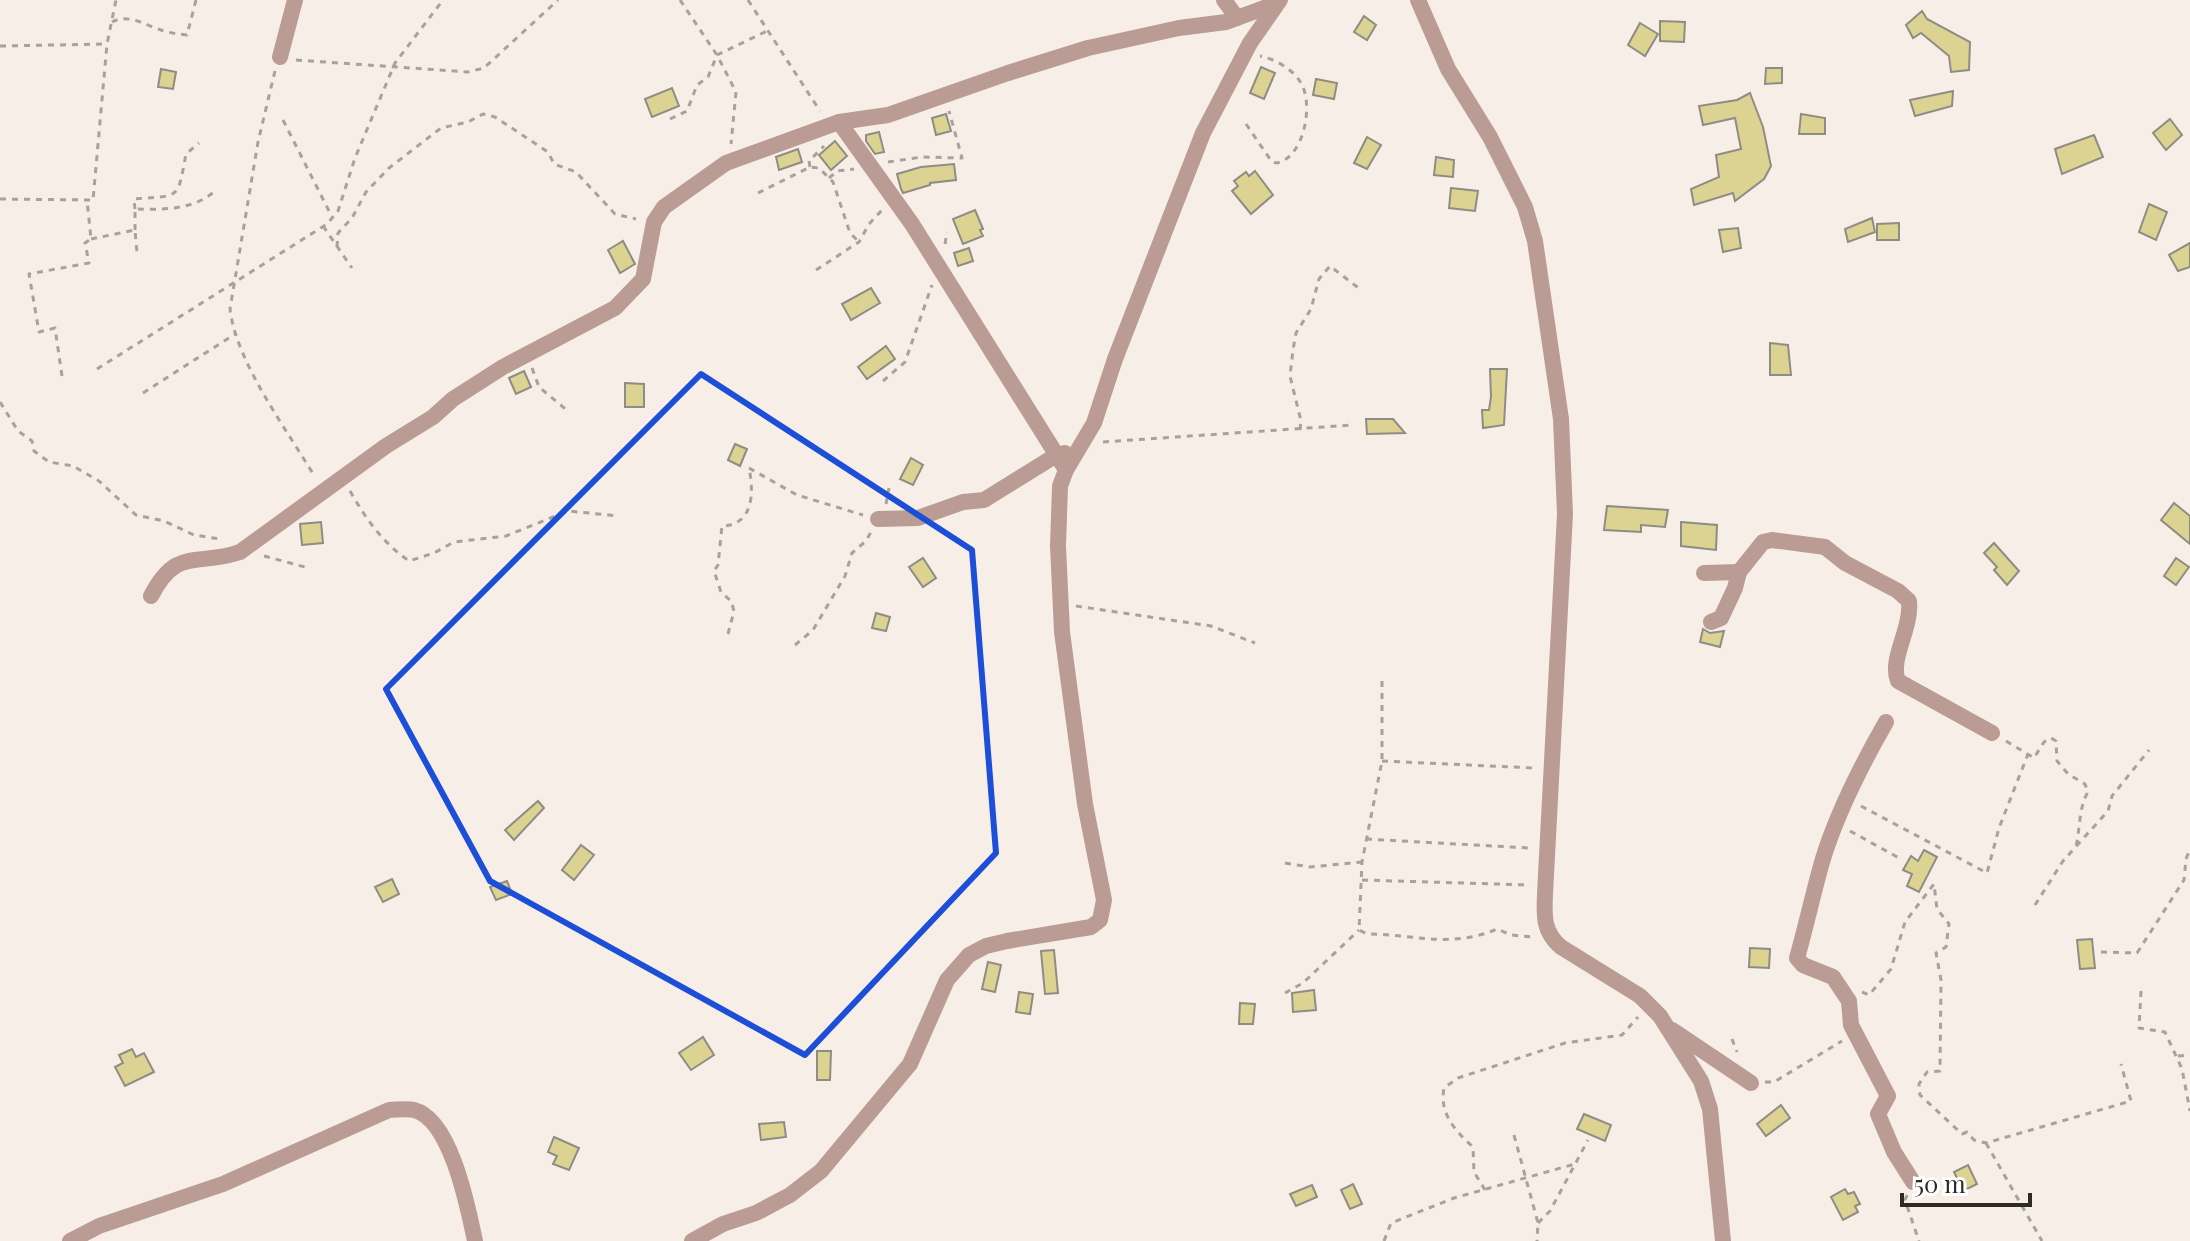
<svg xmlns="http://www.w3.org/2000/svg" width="2190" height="1241" viewBox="0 0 2190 1241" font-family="'Playfair Display',serif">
<rect width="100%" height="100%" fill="#f7efe7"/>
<g fill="#dcd392" stroke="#8e8d83" stroke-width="2">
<path d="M1922,11L1927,19L1970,42L1969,70L1951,72L1949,56L1921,33L1913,38L1906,25Z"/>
<path d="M1364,16L1376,25L1367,40L1354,32Z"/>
<path d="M1660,21L1685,22L1684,42L1660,41Z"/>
<path d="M1640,23L1658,34L1645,56L1628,45Z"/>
<path d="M1261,67L1275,73L1264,99L1250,93Z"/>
<path d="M1766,68H1782V83L1765,84Z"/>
<path d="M161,69L176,72L173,89L158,87Z"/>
<path d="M1316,79L1337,83L1334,99L1313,95Z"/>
<path d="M672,88L679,106L652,117L645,99Z"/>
<path d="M1953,91L1952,106L1915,116L1910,100Z"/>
<path d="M1750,93L1763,127L1771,166L1764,179L1735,201L1733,193L1694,205L1691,189L1719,177L1716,155L1741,149L1735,118L1703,125L1699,106L1737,100Z"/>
<path d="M946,114L951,131L936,135L932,118Z"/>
<path d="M1801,114L1825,118V134H1799Z"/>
<path d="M2170,119L2182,135L2166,150L2153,133Z"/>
<path d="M879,132L884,152L875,154L866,141V135Z"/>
<path d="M2094,135L2103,157L2062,174L2055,149Z"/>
<path d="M1367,137L1381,145L1367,169L1354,163Z"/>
<path d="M835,141L847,156L831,170L819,155Z"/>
<path d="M798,149L802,162L779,170L776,157Z"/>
<path d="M1436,157L1454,160L1453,177L1434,175Z"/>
<path d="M954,164L956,180L930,183V185L903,193L901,189L897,174L921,167Z"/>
<path d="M1255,171L1273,195L1251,214L1232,191L1238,186L1234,181L1246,172L1249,176Z"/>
<path d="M1451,188L1478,191L1475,211L1449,208Z"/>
<path d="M2149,204L2167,212L2156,240L2139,232Z"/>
<path d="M975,210L983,229L980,230L983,236L963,244L953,219Z"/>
<path d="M1872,218L1875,232L1848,242L1845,229Z"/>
<path d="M1899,223V240H1877V224Z"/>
<path d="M1738,228L1741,248L1723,252L1719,230Z"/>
<path d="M623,241L635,264L620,273L608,250Z"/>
<path d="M2190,243V267L2178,271L2169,255Z"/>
<path d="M969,248L973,261L958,266L954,253Z"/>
<path d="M871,288L880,303L851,320L842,304Z"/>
<path d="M1770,343L1788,345L1791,375H1770Z"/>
<path d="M886,346L895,359L867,379L858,367Z"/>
<path d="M1490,369H1507L1504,425L1483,428L1482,410H1489L1491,397Z"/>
<path d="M524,371L531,387L516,394L509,378Z"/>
<path d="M625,383L644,384V407H625Z"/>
<path d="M1366,419H1393L1405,433L1367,434Z"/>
<path d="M735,444L747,449L740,466L728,460Z"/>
<path d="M911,458L923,465L913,485L900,479Z"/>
<path d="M2174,503L2190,516V544L2161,520Z"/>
<path d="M1607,506L1668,510L1665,527L1641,525V532L1604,530Z"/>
<path d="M321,522L323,543L302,545L300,524Z"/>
<path d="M1681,522L1717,525L1716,550L1681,546Z"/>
<path d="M1994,543L2019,571L2007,585L1994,570L1997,567L1984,553Z"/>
<path d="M923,558L936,578L923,587L909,567Z"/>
<path d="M2176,558L2189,567L2176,585L2164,576Z"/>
<path d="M876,613L890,617L886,631L872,628Z"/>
<path d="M1703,629L1710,633L1724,631L1720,647L1700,642Z"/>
<path d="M538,801L544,808L514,840L505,830Z"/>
<path d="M581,845L594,855L574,880L562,870Z"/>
<path d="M1924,850L1937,857L1919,892L1907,886L1912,874L1903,870L1911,856L1918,861Z"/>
<path d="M392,879L399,894L383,902L375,887Z"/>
<path d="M507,881L512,894L496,900L490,887Z"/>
<path d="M2092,939L2095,968L2080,969L2077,940Z"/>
<path d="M1750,948L1770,949L1769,968L1749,967Z"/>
<path d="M1054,950L1058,993L1045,994L1041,951Z"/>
<path d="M988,962L1001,965L995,992L982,989Z"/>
<path d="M1314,990L1316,1010L1293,1012L1292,993Z"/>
<path d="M1019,992L1033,994L1030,1014L1016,1012Z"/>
<path d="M1240,1003L1255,1004L1253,1024H1239Z"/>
<path d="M703,1037L714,1055L691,1070L679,1053Z"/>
<path d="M132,1049L136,1057L144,1053L154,1072L125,1086L115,1067L123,1063L119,1055Z"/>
<path d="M817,1051H831L830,1080H817Z"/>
<path d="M1781,1105L1790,1118L1766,1136L1757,1124Z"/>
<path d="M1584,1114L1611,1125L1605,1141L1577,1129Z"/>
<path d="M784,1122L786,1137L761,1140L759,1124Z"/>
<path d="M554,1137L579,1148L569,1170L553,1164L557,1156L548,1152Z"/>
<path d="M1968,1165L1977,1184L1963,1191L1954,1172Z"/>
<path d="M1353,1184L1362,1204L1350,1209L1341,1190Z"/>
<path d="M1312,1185L1317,1197L1296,1206L1290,1194Z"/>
<path d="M1845,1189L1848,1194L1854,1192L1860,1204L1855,1206L1858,1212L1843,1220L1831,1197Z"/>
</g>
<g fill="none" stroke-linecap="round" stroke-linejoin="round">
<g stroke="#a8a29c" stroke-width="3" stroke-dasharray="6 6" stroke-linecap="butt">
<path d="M680,0L717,55L736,92L731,144"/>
<path d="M748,0L820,111"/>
<path d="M112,22C128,13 145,25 161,30C169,33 178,34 187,35L196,0"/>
<path d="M0,46L107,44"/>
<path d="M296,60L468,72L484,68L558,0"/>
<path d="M275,71L258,142L230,309C236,362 287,430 315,477"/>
<path d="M670,119L687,111L697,85L708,77L717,55L767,31"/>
<path d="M283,120L332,217"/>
<path d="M1246,124L1272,162L1277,163C1304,157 1314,105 1301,83C1293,69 1275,59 1260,56"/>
<path d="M888,162L922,157L962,158L949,111"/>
<path d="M810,167L809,161L824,146"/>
<path d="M829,178L837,171L854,169"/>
<path d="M758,193L810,167L819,168L833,182L850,233L859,242"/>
<path d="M0,199L93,200L107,44L116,0"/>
<path d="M135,209L134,199C181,195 177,201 186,154L199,143"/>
<path d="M323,226L352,268"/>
<path d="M135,230V209C162,210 195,210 216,190"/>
<path d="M91,239L135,230L137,253"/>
<path d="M945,244L947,232"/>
<path d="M337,247L338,233L352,218L366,192L389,168L441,128L468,122L483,114L495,117L548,152L554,164L576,172L615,214L636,219"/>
<path d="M816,270L859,242L869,224L882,210"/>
<path d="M532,368L539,387L569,412"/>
<path d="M97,369L327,224L338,211L355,158L395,63L443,0"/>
<path d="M62,376L55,328L39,332L29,274L89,263L85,243L91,239L87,200"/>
<path d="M883,381L905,362L932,285"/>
<path d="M143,393L235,334"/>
<path d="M0,402L18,431L32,441L34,451L49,462L73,466L99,481L136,515L164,521L194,535L220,539"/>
<path d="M1300,430L1301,421L1290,376L1293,350L1296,333L1311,309L1319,279L1330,266L1361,290"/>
<path d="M1103,442L1352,425"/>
<path d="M749,468L797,495L863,515"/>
<path d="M350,491C366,519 382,542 409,561L434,553L454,542L506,536L568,511L619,516"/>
<path d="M886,504L889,488"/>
<path d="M264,556L305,567"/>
<path d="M1076,606L1211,626L1255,643"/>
<path d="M728,634L734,611L731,601L721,592L714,571L718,565L722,526C754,525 754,492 749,468"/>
<path d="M795,645L813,630L845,576L852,553L866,541L871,532"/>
<path d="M1382,681V761L1362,862L1359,930L1367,934C1414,934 1451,949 1497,929L1511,935L1532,937"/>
<path d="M2006,741L2034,758L2044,742L2051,738L2056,741L2057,761L2068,774L2085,784L2088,792C2079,806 2080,829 2076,847"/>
<path d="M1382,761L1534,768"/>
<path d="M1861,806L1987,873L1999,828L2028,754"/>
<path d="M1850,831L1899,858"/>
<path d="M1366,839L1529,848"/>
<path d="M1285,863L1310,867L1362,862"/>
<path d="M1362,880L1530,885"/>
<path d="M2035,905L2063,861L2108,811L2112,796L2149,750"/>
<path d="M2101,952L2137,953L2184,880L2186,859L2190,849"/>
<path d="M2141,991L2139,1028L2165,1032L2182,1069L2190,1111"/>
<path d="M1862,992L1869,995L1891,969L1905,922L1934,884L1937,909L1949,924L1946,947L1936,953L1941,980L1940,1071L1927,1072L1919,1084L1920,1095L1962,1134L1967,1132L1974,1140L1986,1143L2131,1101L2121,1064"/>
<path d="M1285,993L1303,983L1359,930"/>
<path d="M1732,1039L1737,1052"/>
<path d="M2178,1056L2190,1055"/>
<path d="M1765,1082H1774L1842,1041"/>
<path d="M1514,1135L1538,1223L1537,1241"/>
<path d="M1986,1143L2042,1241"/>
<path d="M1485,1190L1474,1172L1473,1147C1455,1131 1439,1113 1444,1088L1458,1078L1565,1043L1622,1035L1638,1017"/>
<path d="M1907,1195L1905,1200L1919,1241"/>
<path d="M1538,1223L1550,1211L1588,1140"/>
<path d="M1384,1241L1391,1223L1454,1198L1575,1164"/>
</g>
<g stroke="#ba9c95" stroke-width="16">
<path d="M1224,0L1237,18"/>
<path d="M1418,0L1448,69L1490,137L1525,207L1535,241L1561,419L1565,514L1545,894C1544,916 1543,932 1561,947L1640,996L1660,1016L1701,1081L1710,1109L1723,1241"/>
<path d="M280,57L295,0"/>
<path d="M839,122L912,224L1066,470"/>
<path d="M878,519L918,518L963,502L984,500L1055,456L1065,453"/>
<path d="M1704,573L1739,572"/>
<path d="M151,596C177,546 196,567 240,552L386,446L433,417L453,399L503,367L615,308L643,279L654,222L664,207L726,163L839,122L888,115L1008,73L1088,48L1179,28L1226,22L1275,4"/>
<path d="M1711,622L1721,618L1735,588L1739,572L1763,542L1772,540L1825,547L1845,563L1898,591L1909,601C1912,629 1889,659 1898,681L1992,733"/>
<path d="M1886,722C1862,764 1836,815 1822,862C1813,894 1806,926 1797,958L1803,965L1833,977L1849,1001L1851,1025L1888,1096L1878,1114L1894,1152L1913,1182"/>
<path d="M1672,1030L1751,1083"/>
<path d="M70,1241L99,1226L223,1184L389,1110C396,1110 406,1108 414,1110C451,1119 468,1208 475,1241"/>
<path d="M692,1241L723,1224L756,1213L790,1195L821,1171L910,1064L947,980L969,955L986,946L1007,941L1091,927L1100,920L1104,900L1085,804L1062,632L1058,546L1060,486L1066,470L1094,423L1115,359L1203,133L1250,43L1280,0"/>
</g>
</g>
<path fill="none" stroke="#1d4ed8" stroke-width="6" stroke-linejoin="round" d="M701,374L972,550L996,853L805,1055L490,881L386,689Z"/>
<path d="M1902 1193v12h128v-12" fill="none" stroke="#2d2a27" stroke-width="4"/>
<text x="1914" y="1193" font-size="24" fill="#2d2a27" stroke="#ffffff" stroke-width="6" paint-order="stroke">50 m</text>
</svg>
